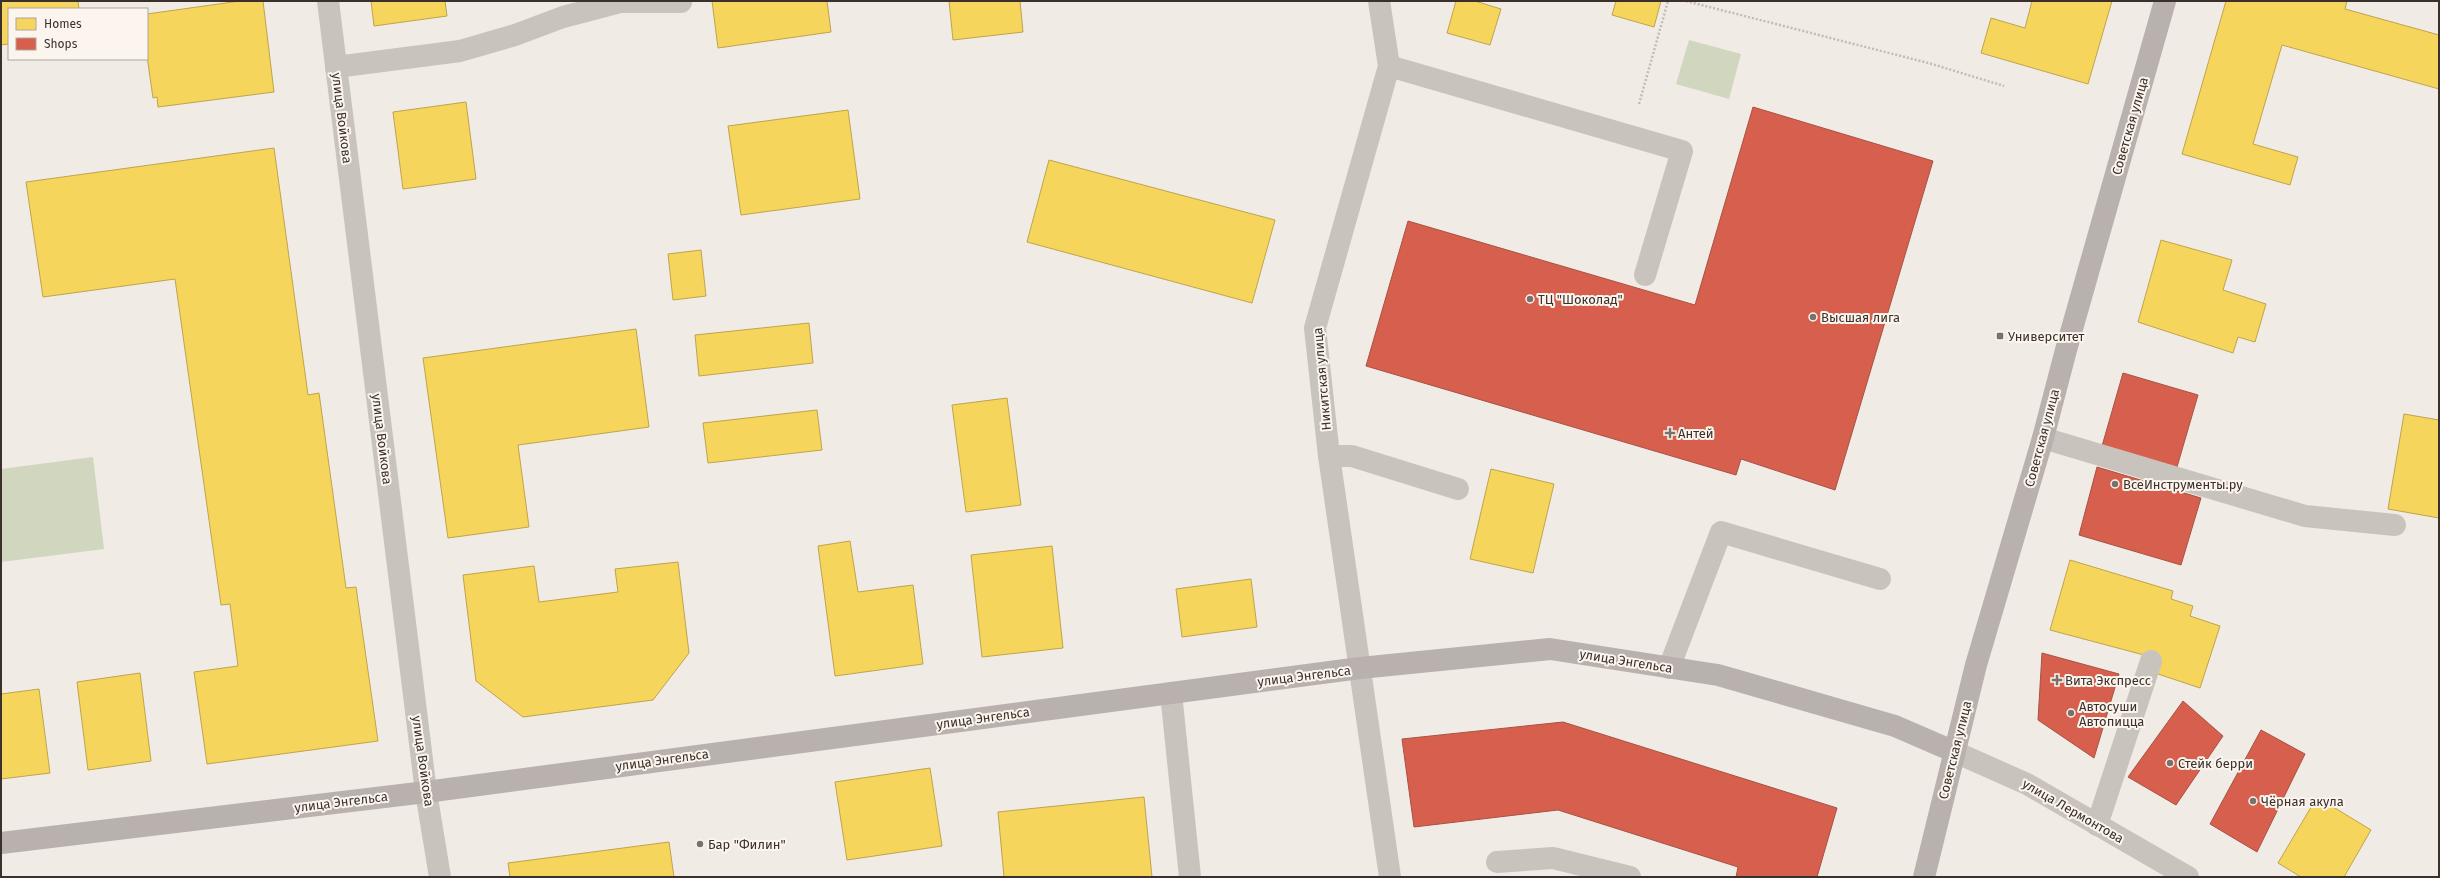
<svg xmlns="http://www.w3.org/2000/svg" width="2440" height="878" viewBox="0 0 2440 878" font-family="'Fira Sans',sans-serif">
<rect width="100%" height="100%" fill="#f0ebe5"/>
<g fill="#d1d6bf">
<path d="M1689,40L1741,54L1729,99L1676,84Z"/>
<path d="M93,457L104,549L1,562V469Z"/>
</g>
<g fill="#f6d55c" stroke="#bea44d">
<path d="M1,1H78L79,9H9V44L1,45Z"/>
<path d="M240,1H263L274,92L158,107L157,97L153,98L147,56V14Z"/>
<path d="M371,1H445L447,16L374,26Z"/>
<path d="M712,1H827L831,32L718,48Z"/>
<path d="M949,1H1020L1023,32L953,40Z"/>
<path d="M1456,1H1475L1501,9L1490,45L1447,33Z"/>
<path d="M1616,1H1661L1654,27L1612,15Z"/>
<path d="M2032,1H2112L2088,84L1981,53L1991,18L2025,28Z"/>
<path d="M2226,1H2347L2345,9L2439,35V89L2282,45L2253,144L2298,157L2290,185L2182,154Z"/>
<path d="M466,102L476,179L403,189L393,112Z"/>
<path d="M848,110L860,199L741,215L728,126Z"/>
<path d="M274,148L308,395L319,393L346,588L356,587L378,741L207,764L194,672L238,666L230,604L221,605L175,279L43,297L26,182Z"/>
<path d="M1049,160L1275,220L1252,303L1027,242Z"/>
<path d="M2161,240L2232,260L2223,290L2266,304L2255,342L2238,337L2233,353L2138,322Z"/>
<path d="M701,250L706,296L673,300L668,254Z"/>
<path d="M809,323L813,363L699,376L695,335Z"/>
<path d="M636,329L649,427L518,445L529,527L448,538L423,358Z"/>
<path d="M1007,398L1021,505L966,512L952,405Z"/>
<path d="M817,410L822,450L708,463L703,423Z"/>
<path d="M2404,414L2439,420V518L2388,509Z"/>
<path d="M1491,469L1554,484L1533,573L1470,559Z"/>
<path d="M850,541L858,592L913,585L923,664L835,676L818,546Z"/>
<path d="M1052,546L1063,648L982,657L971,555Z"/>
<path d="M2070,560L2173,591L2171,599L2193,606L2190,616L2220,626L2200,688L2155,673L2159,659L2050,630Z"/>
<path d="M678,562L689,653L653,700L523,717L476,681L463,575L534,566L539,602L618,592L615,569Z"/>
<path d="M1251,579L1257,627L1182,637L1176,589Z"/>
<path d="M140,673L151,761L88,770L77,682Z"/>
<path d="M39,689L50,773L1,779V694Z"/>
<path d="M930,768L942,846L847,860L835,782Z"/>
<path d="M1144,797L1152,877H1004L998,812Z"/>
<path d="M2317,797L2371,830L2344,877H2301L2278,863Z"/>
<path d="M669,842L674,877H510L508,863Z"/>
</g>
<g fill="#d6604d" stroke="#a85243">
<path d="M1753,107L1933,161L1835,490L1741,459L1736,475L1366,366L1408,221L1695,305Z"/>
<path d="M2123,373L2198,395L2177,467L2102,446Z"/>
<path d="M2097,467L2201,498L2181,565L2079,535Z"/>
<path d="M2042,653L2119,674L2094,758L2038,720Z"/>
<path d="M2183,701L2223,736L2176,805L2128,777Z"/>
<path d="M1563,722L1837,808L1817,877H1736L1738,867L1558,810L1414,827L1402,739Z"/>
<path d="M2261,730L2305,754L2257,852L2210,824Z"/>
</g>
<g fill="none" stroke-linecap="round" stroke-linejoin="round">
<g stroke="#c2bbb6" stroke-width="2.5" stroke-dasharray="2 2" stroke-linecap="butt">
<path d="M1686,1L1932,64L2004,86"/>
<path d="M1639,104L1668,1"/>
</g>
<g stroke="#c9c3be" stroke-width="22">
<path d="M328,1L426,792L440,877"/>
<path d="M1379,1L1389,66L1315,328L1329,456L1390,877"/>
<path d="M1389,66L1682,151L1645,275"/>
<path d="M336,67L460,51L515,35L563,17L620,2H681"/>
<path d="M2043,438L2305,516L2395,525"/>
<path d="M1329,456H1352L1458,489"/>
<path d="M1669,668L1721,532L1880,579"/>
<path d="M1171,693L1190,877"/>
<path d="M1955,752L2027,784L2188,877"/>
<path d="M2097,825L2151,661"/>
<path d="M1497,862L1553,858L1630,877"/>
</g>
<g stroke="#b8b1ad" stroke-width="22">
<path d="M1,843L426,792L1360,668L1550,649L1718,675L1895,726L1955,752"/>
<path d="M1924,877L1976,665L2043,438L2066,350L2165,1"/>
</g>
</g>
<g fill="#7a716c" stroke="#fbf5ee" stroke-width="1.5">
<circle cx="1530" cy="299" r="4"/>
<circle cx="1813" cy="317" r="4"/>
<rect x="1996" y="332" width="8" height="8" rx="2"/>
<path d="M1668 427h4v4h4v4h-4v4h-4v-4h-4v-4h4z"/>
<circle cx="2115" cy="484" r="4"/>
<path d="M2055 674h4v4h4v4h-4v4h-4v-4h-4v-4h4z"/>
<circle cx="2071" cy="713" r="4"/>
<circle cx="2170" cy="763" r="4"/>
<circle cx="2253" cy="801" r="4"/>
<circle cx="700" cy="844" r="4"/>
</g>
<g text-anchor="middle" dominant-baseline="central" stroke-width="4" stroke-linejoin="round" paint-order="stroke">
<g font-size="13" fill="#3b302b" stroke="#fbf5ee">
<text transform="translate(342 118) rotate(83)">улица Войкова</text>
<text transform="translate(2130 126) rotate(-74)">Советская улица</text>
<text transform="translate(1322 379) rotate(-95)">Никитская улица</text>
<text transform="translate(2042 438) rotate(-75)">Советская улица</text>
<text transform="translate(382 439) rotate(83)">улица Войкова</text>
<text transform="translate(1626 661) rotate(9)">улица Энгельса</text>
<text transform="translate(1304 676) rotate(-7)">улица Энгельса</text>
<text transform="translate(983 718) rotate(-8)">улица Энгельса</text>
<text transform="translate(1955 750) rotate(-76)">Советская улица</text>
<text transform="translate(662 760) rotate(-8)">улица Энгельса</text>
<text transform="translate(423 761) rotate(82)">улица Войкова</text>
<text transform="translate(341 802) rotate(-7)">улица Энгельса</text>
<text transform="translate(2073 811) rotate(30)">улица Лермонтова</text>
</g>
<g font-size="13" fill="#3b302b" stroke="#fbf5ee" text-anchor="start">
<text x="1538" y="299">ТЦ "Шоколад"</text>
<text x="1821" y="317">Высшая лига</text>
<text x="2008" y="336">Университет</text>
<text x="1678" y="433">Антей</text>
<text x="2123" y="484">ВсеИнструменты.ру</text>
<text x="2065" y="680">Вита Экспресс</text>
<text x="2079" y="706">Автосуши<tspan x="2079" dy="15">Автопицца</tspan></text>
<text x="2178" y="763">Стейк берри</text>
<text x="2261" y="801">Чёрная акула</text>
<text x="708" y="844">Бар "Филин"</text>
</g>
</g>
<rect width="2440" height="878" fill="none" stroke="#3b302b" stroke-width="4"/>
<rect x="8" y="8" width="140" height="52" fill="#fbf5ee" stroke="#aea6a0"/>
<rect x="16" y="18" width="20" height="12" fill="#f6d55c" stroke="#aea6a0"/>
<text x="44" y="28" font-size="12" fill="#3b302b">Homes</text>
<rect x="16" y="38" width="20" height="12" fill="#d6604d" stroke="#aea6a0"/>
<text x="44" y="48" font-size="12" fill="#3b302b">Shops</text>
</svg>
